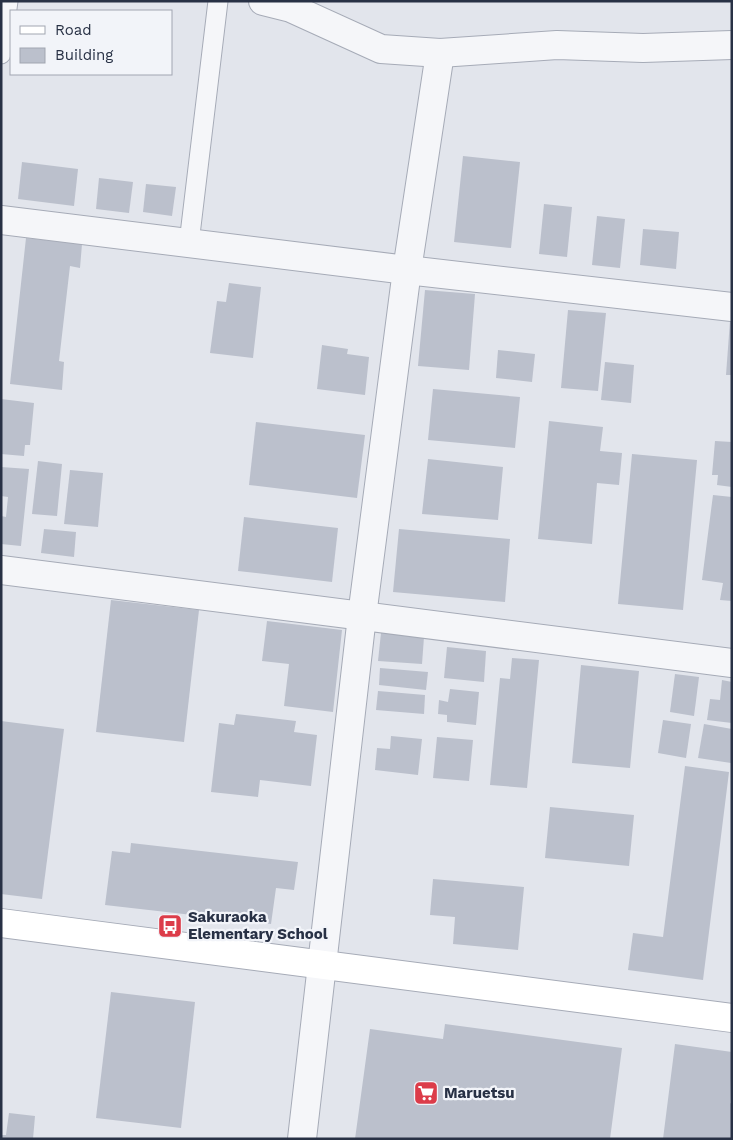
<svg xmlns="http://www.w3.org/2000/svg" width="733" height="1140" viewBox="0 0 733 1140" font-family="'Work Sans',sans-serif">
<rect width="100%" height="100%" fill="#e2e5ec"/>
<g fill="#bbc0cc">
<path d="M463,156L520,162L511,248L454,242Z"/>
<path d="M22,162L78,169L74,206L18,199Z"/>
<path d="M99,178L133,182L129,213L96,209Z"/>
<path d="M146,184L176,187L172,216L143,212Z"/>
<path d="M544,204L572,207L567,257L539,254Z"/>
<path d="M597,216L625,219L620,268L592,265Z"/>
<path d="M643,229L679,232L676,269L640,265Z"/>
<path d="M26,238L82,244L80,268L70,266L59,361L64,362L62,390L10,384Z"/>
<path d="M229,283L261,287L253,358L210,353L217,301L226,302Z"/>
<path d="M425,290L475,294L469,370L418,366Z"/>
<path d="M568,310L606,313L598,391L561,388Z"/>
<path d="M730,321H732V375H726Z"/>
<path d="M322,345L348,349L347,354L369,357L365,395L317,389Z"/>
<path d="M498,350L535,354L532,382L496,378Z"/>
<path d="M605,362L634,365L631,403L601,400Z"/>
<path d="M433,389L520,397L515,448L428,440Z"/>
<path d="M1,399L34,403L30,445H25L24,456L1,454Z"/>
<path d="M549,421L603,427L600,451L622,453L619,485L597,483L592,544L538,539Z"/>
<path d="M256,422L365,435L357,498L249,485Z"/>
<path d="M715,441L732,442V487L717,485L718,475H712Z"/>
<path d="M632,454L697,460L683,610L618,604Z"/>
<path d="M428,459L503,467L498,520L422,514Z"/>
<path d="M38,461L62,464L57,516L32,514Z"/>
<path d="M1,467L29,469L21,546L1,544V516L6,517L8,497L1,496Z"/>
<path d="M70,470L103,473L98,527L64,524Z"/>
<path d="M713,495L732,497V601L720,600L723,583L702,580Z"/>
<path d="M244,517L338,528L332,582L238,571Z"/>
<path d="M44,529L76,532L74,557L41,553Z"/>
<path d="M399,529L510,539L505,602L393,592Z"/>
<path d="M111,600L199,610L184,742L96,732Z"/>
<path d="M267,621L342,630L333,712L284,706L289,664L262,661Z"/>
<path d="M381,633L424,637L422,664L378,661Z"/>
<path d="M447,647L486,651L484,682L444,678Z"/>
<path d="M512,658L539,660L527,788L490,785L500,678L510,679Z"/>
<path d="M581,665L639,671L630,768L572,763Z"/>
<path d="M380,668L428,672L426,690L379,685Z"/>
<path d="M675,674L699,677L694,716L670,712Z"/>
<path d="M722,680L732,682V723L707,720L710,699L720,700Z"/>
<path d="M450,689L479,692L476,725L447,722V715L438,714L439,700L448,702Z"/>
<path d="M378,691L425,695L424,714L376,710Z"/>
<path d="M236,714L296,721L294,732L317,735L311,786L260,780L258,797L211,792L219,723L234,725Z"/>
<path d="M663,720L691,724L686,758L658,753Z"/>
<path d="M1,721L64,729L42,899L1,894Z"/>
<path d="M704,724L732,729L731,763L698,758Z"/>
<path d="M391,736L422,739L418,775L375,770L377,748L390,749Z"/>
<path d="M437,737L473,740L469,781L433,778Z"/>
<path d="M685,766L729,772L703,980L628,970L633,933L663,937Z"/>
<path d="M550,807L634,815L629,866L545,858Z"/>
<path d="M131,843L298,862L294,890L276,888L271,924L105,905L112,851L130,853Z"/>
<path d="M433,879L524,887L518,950L453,944L455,917L430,915Z"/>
<path d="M111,992L195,1002L181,1128L96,1118Z"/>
<path d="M445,1024L622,1048L610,1139H355L370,1029L443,1039Z"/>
<path d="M675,1044L732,1052L730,1103L732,1104V1139H663Z"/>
<path d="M9,1113L35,1116L33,1139H1V1135H6Z"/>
</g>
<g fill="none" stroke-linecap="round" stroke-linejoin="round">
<defs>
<g id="lane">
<path d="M1,54L8,1"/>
<path d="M189,243L218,1"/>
</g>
<g id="street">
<path d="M263,1L291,8L381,49L440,53L557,45L643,48L732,45"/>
<path d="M1,220L407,270L732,307"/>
<path d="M1,570L732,663"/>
<path d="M302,1139L362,616L407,270L440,53"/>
</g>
<path id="secondary" d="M1,923L732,1018"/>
</defs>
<use href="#lane" stroke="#a6abb7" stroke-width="21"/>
<use href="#street" stroke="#a6abb7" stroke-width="30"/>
<use href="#secondary" stroke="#a6abb7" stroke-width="30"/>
<use href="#lane" stroke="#f5f6f9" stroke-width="19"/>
<use href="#street" stroke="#f5f6f9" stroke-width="28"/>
<use href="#secondary" stroke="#fff" stroke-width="28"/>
</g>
<defs>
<symbol id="bus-square" viewBox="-11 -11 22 22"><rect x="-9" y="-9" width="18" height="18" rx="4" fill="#dc3c49" stroke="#f2f4f9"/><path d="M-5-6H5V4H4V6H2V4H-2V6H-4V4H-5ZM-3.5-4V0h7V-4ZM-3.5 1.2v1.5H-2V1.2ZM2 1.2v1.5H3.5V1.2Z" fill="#fff"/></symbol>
<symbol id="supermarket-square" viewBox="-11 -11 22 22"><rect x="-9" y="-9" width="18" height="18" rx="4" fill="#dc3c49" stroke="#f2f4f9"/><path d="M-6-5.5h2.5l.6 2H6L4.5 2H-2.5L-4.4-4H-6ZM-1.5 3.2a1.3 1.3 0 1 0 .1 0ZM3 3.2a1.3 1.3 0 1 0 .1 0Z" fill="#fff"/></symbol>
</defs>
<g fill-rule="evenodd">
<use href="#bus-square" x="156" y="912" width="28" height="28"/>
<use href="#supermarket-square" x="412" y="1079" width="28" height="28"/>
</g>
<g text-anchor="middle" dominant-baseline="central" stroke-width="4.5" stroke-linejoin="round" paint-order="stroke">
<g font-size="15" font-weight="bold" fill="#283145" stroke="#f2f4f9" text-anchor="start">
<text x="188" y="917">Sakuraoka<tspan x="188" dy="17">Elementary School</tspan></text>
<text x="444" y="1093">Maruetsu</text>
</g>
</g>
<rect width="733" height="1140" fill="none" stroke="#283145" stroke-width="5"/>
<rect x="10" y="10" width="162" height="65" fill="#f2f4f9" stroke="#a1a6b1"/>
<rect x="20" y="26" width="25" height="8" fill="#ffffff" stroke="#a1a6b1"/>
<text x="55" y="35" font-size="15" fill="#283145">Road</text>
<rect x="20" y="48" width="25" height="15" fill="#bbc0cc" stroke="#a1a6b1"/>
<text x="55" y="60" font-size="15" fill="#283145">Building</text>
</svg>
